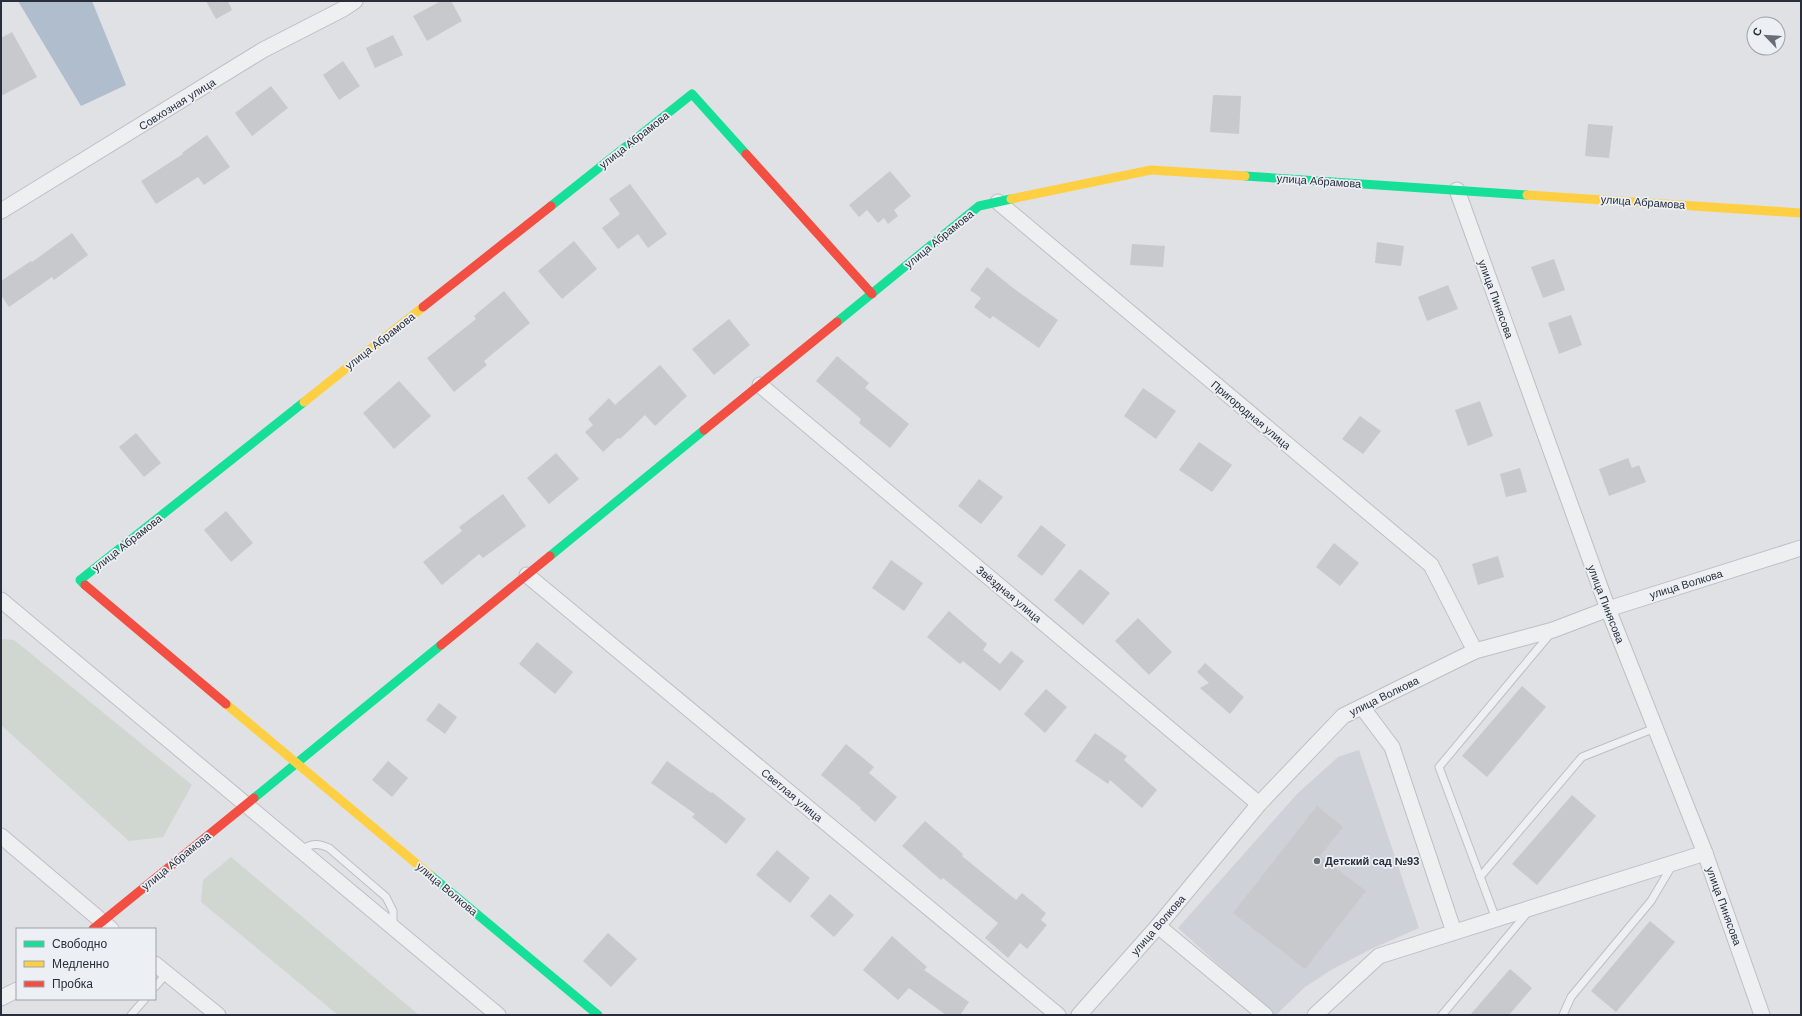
<svg xmlns="http://www.w3.org/2000/svg" width="1802" height="1016" viewBox="0 0 1802 1016" font-family="Arial,sans-serif">
<rect width="100%" height="100%" fill="#dfe1e4"/>
<path fill="#ced1d7" d="M1359,750L1419,928L1371,949L1331,970L1305,987L1276,1015H1274L1178,928L1297,794L1338,757Z"/>
<g fill="#d0d7d0">
<path d="M1,639L14,640L192,785L163,837L129,841L1,725Z"/>
<path d="M231,857L419,1015H338L201,902L203,880Z"/>
</g>
<path fill="#afbdcd" d="M18,1H92L126,85L81,106Z"/>
<g fill="#c7c9cc">
<path d="M206,1H228L232,10L216,19Z"/>
<path d="M441,1H451L462,21L427,41L413,16Z"/>
<path d="M12,32L37,77L1,96V38Z"/>
<path d="M393,35L403,55L375,68L366,48Z"/>
<path d="M343,61L360,86L339,100L323,75Z"/>
<path d="M271,86L288,108L252,136L235,113Z"/>
<path d="M1213,95L1241,96L1239,134L1210,132Z"/>
<path d="M1588,124L1613,126L1609,158L1585,156Z"/>
<path d="M207,135L230,167L204,185L198,177L156,204L141,181L183,154L182,153Z"/>
<path d="M890,171L911,196L894,210L898,216L888,224L884,218L878,223L867,210L859,217L849,205Z"/>
<path d="M630,184L667,234L648,248L638,234L618,249L602,228L620,214L609,199Z"/>
<path d="M72,233L88,255L54,280L52,277L9,307L1,295V281L31,261L32,262Z"/>
<path d="M574,241L597,269L562,299L538,271Z"/>
<path d="M1377,242L1404,246L1401,266L1375,263Z"/>
<path d="M1132,244L1165,246L1163,267L1130,265Z"/>
<path d="M1554,259L1565,290L1543,298L1531,267Z"/>
<path d="M987,267L1013,288L1058,320L1039,348L993,316L990,319L974,307L981,298L970,290Z"/>
<path d="M1448,285L1458,309L1427,321L1418,297Z"/>
<path d="M504,291L530,323L484,361L487,365L454,392L427,358L476,319L474,316Z"/>
<path d="M1571,315L1582,345L1559,354L1548,323Z"/>
<path d="M729,319L750,345L714,375L692,349Z"/>
<path d="M837,356L869,383L865,388L909,424L890,448L859,423L861,419L816,381Z"/>
<path d="M660,365L687,396L655,426L645,415L620,439L618,438L603,452L585,432L593,425L588,419L609,398L615,405Z"/>
<path d="M399,381L431,416L394,449L363,413Z"/>
<path d="M1143,388L1176,411L1156,439L1124,416Z"/>
<path d="M1480,401L1493,436L1468,446L1455,410Z"/>
<path d="M1360,416L1381,431L1363,454L1342,439Z"/>
<path d="M136,433L161,463L144,477L119,447Z"/>
<path d="M1199,442L1232,465L1212,492L1179,470Z"/>
<path d="M556,453L579,479L549,504L527,478Z"/>
<path d="M1628,458L1632,468L1639,465L1646,482L1609,496L1599,469Z"/>
<path d="M1520,468L1527,492L1506,497L1500,474Z"/>
<path d="M979,479L1003,497L981,524L958,506Z"/>
<path d="M503,494L526,526L483,558L479,554L442,585L423,562L462,531L459,527Z"/>
<path d="M226,511L253,543L231,562L204,530Z"/>
<path d="M1041,525L1066,545L1042,576L1017,556Z"/>
<path d="M1334,543L1359,563L1340,586L1316,567Z"/>
<path d="M1498,556L1504,577L1478,585L1472,564Z"/>
<path d="M891,560L923,583L904,611L872,588Z"/>
<path d="M1080,569L1110,593L1083,625L1054,600Z"/>
<path d="M949,611L987,644L983,650L1000,664L1011,651L1024,661L1000,691L963,661L960,664L927,637Z"/>
<path d="M1138,618L1172,652L1149,675L1115,641Z"/>
<path d="M537,642L573,672L555,694L519,664Z"/>
<path d="M1205,663L1244,697L1230,714L1200,688L1209,683L1197,672Z"/>
<path d="M1522,686L1546,707L1487,777L1462,756Z"/>
<path d="M1046,689L1067,707L1045,733L1024,714Z"/>
<path d="M439,703L457,717L445,734L426,720Z"/>
<path d="M1095,733L1127,756L1124,760L1157,790L1142,808L1110,780L1108,784L1075,761Z"/>
<path d="M846,744L874,767L869,773L897,797L875,822L860,809L861,808L821,775Z"/>
<path d="M388,761L408,778L392,797L372,780Z"/>
<path d="M667,761L711,793L712,792L746,819L726,844L692,817L695,814L651,783Z"/>
<path d="M1572,795L1596,816L1537,885L1512,864Z"/>
<path d="M1317,806L1343,827L1320,856L1366,891L1305,969L1233,913Z"/>
<path d="M925,821L963,854L962,856L1016,900L1022,893L1046,913L1041,920L1047,925L1027,949L1020,943L1008,958L985,938L998,923L943,878L941,880L902,846Z"/>
<path d="M777,850L810,878L790,903L756,875Z"/>
<path d="M830,894L854,915L834,937L810,916Z"/>
<path d="M1650,921L1675,942L1616,1012L1591,991Z"/>
<path d="M608,933L637,959L611,987L583,961Z"/>
<path d="M892,936L927,967L924,970L969,1002L960,1015H946L909,988L898,1000L863,970Z"/>
<path d="M1510,969L1532,988L1509,1015H1470Z"/>
</g>
<g fill="none" stroke-linecap="round" stroke-linejoin="round">
<defs>
<g id="lane">
<path d="M301,850C312,843 318,843 329,848L386,897L393,911V927"/>
<path d="M1480,877L1582,757L1655,728"/>
<path d="M1496,919L1439,767L1551,633"/>
<path d="M155,987L167,973"/>
<path d="M131,1015L145,999"/>
<path d="M1442,1015L1528,912"/>
<path d="M1563,1015L1571,997L1651,901L1673,864"/>
</g>
<g id="street">
<path d="M1457,190L1608,609L1705,853L1762,1015"/>
<path d="M998,202L1431,565L1475,651"/>
<path d="M1,211L263,50L343,9L355,1"/>
<path d="M760,385L1259,804"/>
<path d="M527,575L1058,1015"/>
<path d="M1,600L498,1015"/>
<path d="M1362,707L1392,747L1454,932"/>
<path d="M1,836L111,929"/>
<path d="M1158,926L1265,1015"/>
<path d="M155,964L218,1015"/>
<path d="M1,998L17,990"/>
<path d="M1079,1015L1158,926L1259,804L1343,716L1475,651L1553,630L1608,609L1801,548"/>
<path d="M1315,1015L1379,956L1705,853"/>
</g>
</defs>
<use href="#lane" stroke="#bdbfc2" stroke-width="9"/>
<use href="#street" stroke="#bdbfc2" stroke-width="17"/>
<use href="#lane" stroke="#eeeff1" stroke-width="7"/>
<use href="#street" stroke="#eeeff1" stroke-width="15"/>
<g stroke="#16e098" stroke-width="9">
<path d="M1245,176L1527,195"/>
<path d="M551,206L692,94L746,154"/>
<path d="M837,322L979,206L1011,199"/>
<path d="M550,556L704,430"/>
<path d="M85,585L80,580L304,402"/>
<path d="M254,798L441,645"/>
<path d="M430,875L598,1015"/>
</g>
<g stroke="#ffcf43" stroke-width="9">
<path d="M1527,195L1801,213"/>
<path d="M1011,199L1151,170L1245,176"/>
<path d="M304,402L423,307"/>
<path d="M226,704L430,875"/>
</g>
<g stroke="#f24e42" stroke-width="9">
<path d="M746,154L872,294"/>
<path d="M423,307L551,206"/>
<path d="M704,430L837,322"/>
<path d="M85,585L226,704"/>
<path d="M441,645L550,556"/>
<path d="M93,929L254,798"/>
</g>
</g>
<circle fill="#686d76" stroke="#eceff4" stroke-width="1.5" cx="1317" cy="861" r="4"/>
<g text-anchor="middle" dominant-baseline="central" stroke-width="3.5" stroke-linejoin="round" paint-order="stroke">
<g font-size="11" fill="#282f3b" stroke="#eceff4">
<text transform="translate(177 104) rotate(-32)">Совхозная улица</text>
<text transform="translate(634 140) rotate(-38)">улица Абрамова</text>
<text transform="translate(1319 181) rotate(4)">улица Абрамова</text>
<text transform="translate(1643 202) rotate(4)">улица Абрамова</text>
<text transform="translate(939 239) rotate(-39)">улица Абрамова</text>
<text transform="translate(1496 299) rotate(70)">улица Пинясова</text>
<text transform="translate(380 341) rotate(-38)">улица Абрамова</text>
<text transform="translate(1251 415) rotate(40)">Пригородная улица</text>
<text transform="translate(127 543) rotate(-38)">улица Абрамова</text>
<text transform="translate(1686 584) rotate(-17)">улица Волкова</text>
<text transform="translate(1009 594) rotate(40)">Звёздная улица</text>
<text transform="translate(1606 604) rotate(69)">улица Пинясова</text>
<text transform="translate(1384 696) rotate(-26)">улица Волкова</text>
<text transform="translate(792 795) rotate(40)">Светлая улица</text>
<text transform="translate(176 861) rotate(-39)">улица Абрамова</text>
<text transform="translate(447 889) rotate(40)">улица Волкова</text>
<text transform="translate(1724 906) rotate(70)">улица Пинясова</text>
<text transform="translate(1158 925) rotate(-49)">улица Волкова</text>
</g>
<g font-size="11" font-weight="bold" fill="#282f3b" stroke="#eceff4" text-anchor="start">
<text x="1325" y="861">Детский сад №93</text>
</g>
</g>
<rect width="1802" height="1016" fill="none" stroke="#282f3b" stroke-width="4"/>
<rect x="16" y="928" width="140" height="72" fill="#eceff4" stroke="#9ea2aa"/>
<rect x="24" y="941" width="20" height="6" fill="#16e098" stroke="#9ea2aa"/>
<text x="52" y="948" font-size="12" fill="#282f3b">Свободно</text>
<rect x="24" y="961" width="20" height="6" fill="#ffcf43" stroke="#9ea2aa"/>
<text x="52" y="968" font-size="12" fill="#282f3b">Медленно</text>
<rect x="24" y="981" width="20" height="6" fill="#f24e42" stroke="#9ea2aa"/>
<text x="52" y="988" font-size="12" fill="#282f3b">Пробка</text>
<g transform="translate(1766 36) rotate(295)"><circle r="19" fill="#eceff4" stroke="#9ea2aa"/>
<path d="M0-3L7 15L0 10L-7 15Z" fill="#686d76"/>
<text y="-6" font-size="11" font-weight="bold" text-anchor="middle" fill="#282f3b">С</text>
</g>
</svg>
